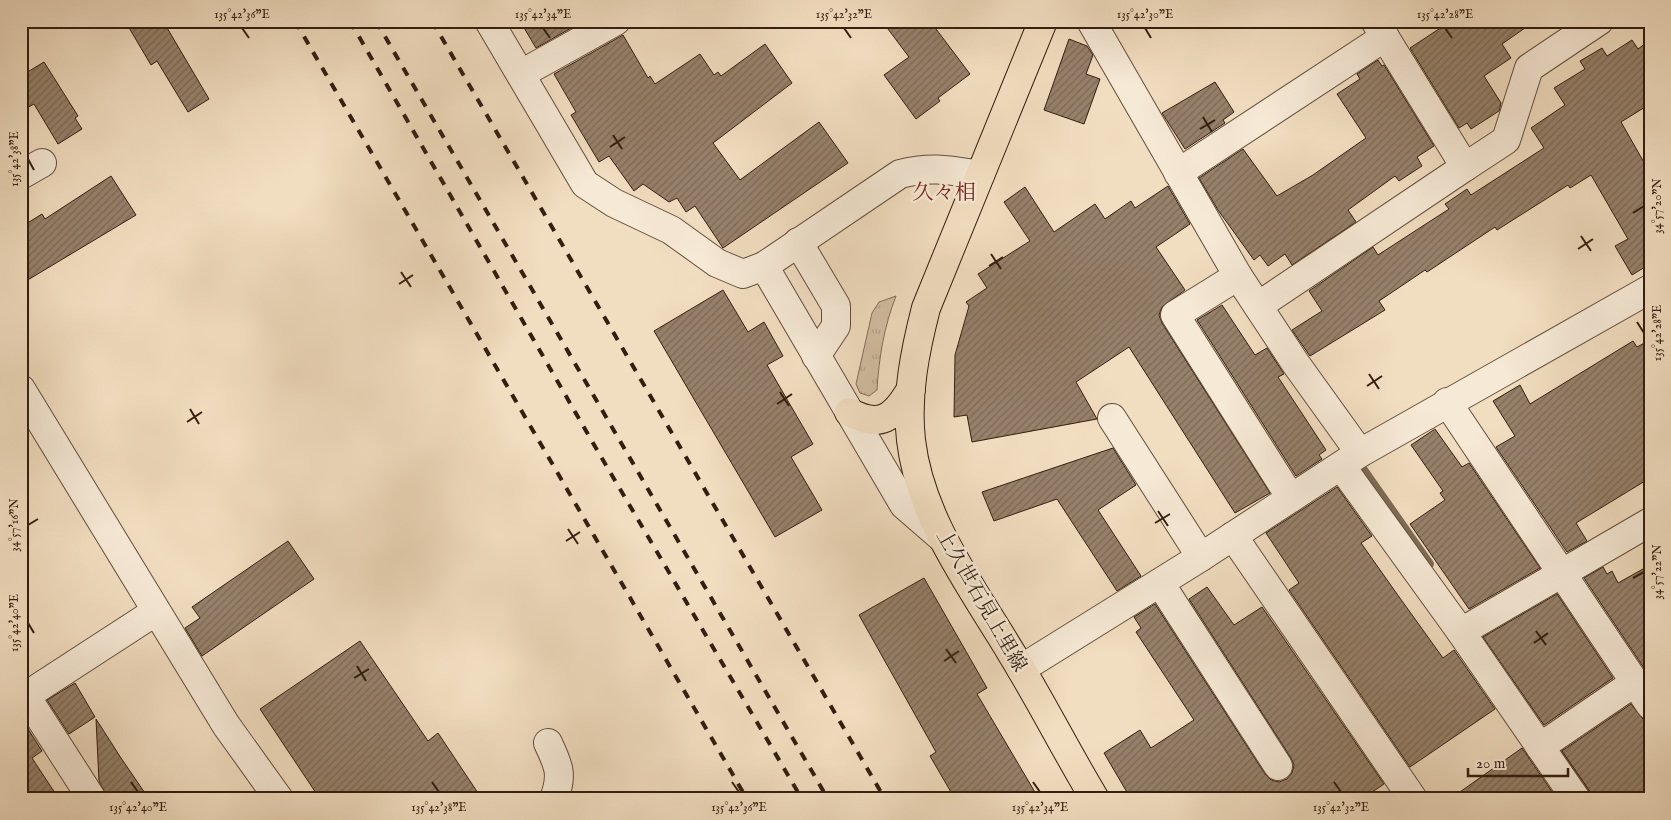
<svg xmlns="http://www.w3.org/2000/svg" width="1671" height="820" viewBox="0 0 1671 820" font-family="'IM FELL English','Noto Serif JP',serif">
<defs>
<pattern id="grass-tufts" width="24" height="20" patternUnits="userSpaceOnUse" patternTransform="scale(1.25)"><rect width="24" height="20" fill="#d1bda2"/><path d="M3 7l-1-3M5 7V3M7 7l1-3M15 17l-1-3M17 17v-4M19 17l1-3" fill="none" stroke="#b4a28a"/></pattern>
<pattern id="building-hatch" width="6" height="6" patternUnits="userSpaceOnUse" patternTransform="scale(1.25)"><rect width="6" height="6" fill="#96816b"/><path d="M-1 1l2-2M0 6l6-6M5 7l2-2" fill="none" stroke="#7b6956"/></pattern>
</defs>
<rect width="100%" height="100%" fill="#f1ddc0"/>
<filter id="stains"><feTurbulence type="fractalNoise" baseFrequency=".004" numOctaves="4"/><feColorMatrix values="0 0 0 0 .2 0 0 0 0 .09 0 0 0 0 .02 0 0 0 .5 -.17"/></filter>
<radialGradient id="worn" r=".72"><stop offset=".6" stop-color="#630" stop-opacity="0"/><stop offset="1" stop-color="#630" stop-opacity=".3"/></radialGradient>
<path fill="url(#grass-tufts)" stroke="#826e58" d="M896,296C884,327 879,357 877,390L869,396L860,393L856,384L872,313L879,302Z"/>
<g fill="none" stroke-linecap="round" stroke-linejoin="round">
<g stroke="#7e6a55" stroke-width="10">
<path d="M1363,470L1429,564"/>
<path d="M1552,740L1592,799"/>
</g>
</g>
<g fill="url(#building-hatch)" stroke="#331e0f">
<path d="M125,21H163L209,99L188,112L157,61L151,65Z"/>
<path d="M520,21H569L573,27L536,48Z"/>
<path d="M882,21H930L970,74L938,98L940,101L916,119L884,75L909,57Z"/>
<path d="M1451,21H1535L1502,44L1511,58L1484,76L1501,103L1499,111L1471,129L1467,123L1459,128L1410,48Z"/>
<path d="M623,35L648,78L650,76L655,84L700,54L714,75L718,72L721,76L765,44L792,83L713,143L740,180L819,122L848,163L723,248L695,206L686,212L677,198L669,202L643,184L634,191L609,156L599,162L571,115L576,112L554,74Z"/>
<path d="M1069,39L1087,46L1093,55L1086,74L1100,79L1084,124L1044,110Z"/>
<path d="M1632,40L1638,49L1650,40V104L1621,122L1650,173V273L1645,267L1632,275L1615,246L1628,239L1591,175L1570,188L1568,185L1497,230L1495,227L1427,272L1425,270L1379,301L1385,310L1310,356L1292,330L1322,311L1309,291L1373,247L1378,255L1449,209L1445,204L1467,189L1471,195L1544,148L1531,128L1565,105L1554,88L1585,69L1580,61L1602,48L1607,56Z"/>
<path d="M1378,60L1382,66L1384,65L1434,146L1417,157L1422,166L1399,181L1395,176L1348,210L1356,222L1292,265L1285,254L1268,266L1260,255L1254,260L1218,210L1199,178L1243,149L1277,196L1313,175L1366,138L1337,94L1360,79L1357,74Z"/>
<path d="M44,62L78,116L75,118L82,129L58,144L34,104L21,111V76Z"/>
<path d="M1215,82L1234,112L1223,120L1225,123L1185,149L1162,113Z"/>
<path d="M111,176L136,215L21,284V227L42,214L45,219Z"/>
<path d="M1168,186L1190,224L1156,247L1185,290L1162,307L1159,315L1162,323L1270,493L1235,513L1129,347L1076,382L1097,419L972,442L967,415L954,417L955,355L969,306L966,302L987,288L978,274L1030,241L1004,202L1025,187L1054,232L1095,204L1105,219L1131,201L1135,208Z"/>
<path d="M723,290L748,332L764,322L783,356L767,365L813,444L791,457L822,510L775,537L654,331Z"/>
<path d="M1222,305L1255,355L1267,348L1284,374L1278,377L1326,450L1319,455L1322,459L1296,476L1197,320Z"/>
<path d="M1650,340V478L1576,523L1587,541L1567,552L1496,447L1515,436L1493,401L1520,385L1530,404L1633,341L1637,347Z"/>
<path d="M1435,429L1462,467L1469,463L1540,568L1469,609L1410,524L1445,500L1440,493L1443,491L1411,445Z"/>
<path d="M1113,448L1136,485L1098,510L1141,576L1117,591L1057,499L994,521L982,492Z"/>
<path d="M1337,487L1372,536L1361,543L1397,594L1443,658L1454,650L1495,709L1410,767L1289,590L1299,583L1266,533Z"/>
<path d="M288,541L314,579L202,656L185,628L200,618L192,607Z"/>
<path d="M1650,565V677L1584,578L1603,567L1607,574L1612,571L1618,583Z"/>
<path d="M924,578L987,688L977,694L1039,799H955L930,756L936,752L859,615Z"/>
<path d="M1207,587L1234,625L1262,607L1384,784L1362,799H1131L1104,753L1140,730L1151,748L1194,720L1136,632L1141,628L1134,617L1155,604L1265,774L1271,780L1279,782L1287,779L1292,773L1294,765L1291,758L1189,599Z"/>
<path d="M1557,594L1613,678L1544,725L1483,637Z"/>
<path d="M360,641L428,741L438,733L482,799H320L260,709Z"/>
<path d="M75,683L95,717L69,734L47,700Z"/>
<path d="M1631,704L1643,719L1650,720V799H1591L1589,790L1562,751Z"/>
<path d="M21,718L42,751L32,758L59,799H21Z"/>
<path d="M96,719L121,758L149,799H108L99,781Z"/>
<path d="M1522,748L1557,799H1450Z"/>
</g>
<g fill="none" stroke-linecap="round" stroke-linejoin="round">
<defs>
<g id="minor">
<path d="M489,21L585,184L614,203L671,230L717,263L743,274L764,266"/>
<path d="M1091,21L1238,276L1296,364L1360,453"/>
<path d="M1375,21L1465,167L1506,140L1529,68L1599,21"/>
<path d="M521,74L616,21"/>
<path d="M1178,173L1385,37"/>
<path d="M21,175L42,163"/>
<path d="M798,242L836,306V326L816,356"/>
<path d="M1238,276L1175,315L1291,498"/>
<path d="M1258,306L1465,167"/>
<path d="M21,389L226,725L279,799"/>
<path d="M1447,402L1650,705"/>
<path d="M1112,418L1201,557"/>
<path d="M1341,466L1461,632L1576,799"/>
<path d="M1233,536L1413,799"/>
<path d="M942,538L904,505L764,266L900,174C931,166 949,170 980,175"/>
<path d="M1160,583L1278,766"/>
<path d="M1461,632L1650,522"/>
<path d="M1021,669L1201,557L1360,453L1650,289"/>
<path d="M26,696L92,799"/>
<path d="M21,699L155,612"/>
<path d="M548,743C559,766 563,775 554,799"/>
<path d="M1540,747L1634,683"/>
</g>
<g id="major">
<path d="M1043,21L926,308C915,351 906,395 911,440C920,519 972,587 1012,654C1041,701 1066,751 1095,799"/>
<path d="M849,412C880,429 894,418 911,389"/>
</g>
</defs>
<use href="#minor" stroke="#624e3b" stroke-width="30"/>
<use href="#major" stroke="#331e0f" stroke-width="30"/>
<use href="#minor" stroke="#f6e9d6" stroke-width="28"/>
<use href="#major" stroke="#f1ddc0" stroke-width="28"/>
<g stroke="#331e0f" stroke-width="4" stroke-dasharray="9 9" stroke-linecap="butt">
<path d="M295,21L747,799"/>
<path d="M350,21L593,443L802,799"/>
<path d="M376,21L828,799"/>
<path d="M432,21L885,799"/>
</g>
</g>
<path fill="none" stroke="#331e0f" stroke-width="2" d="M242,28L249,38M543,28L550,38M844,28L851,38M1145,28L1151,38M1445,28L1452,38M1203,117L1212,132M1200,129L1215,120M613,135L622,149M610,147L625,137M28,159L34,170M1633,213L1644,206M1581,236L1591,251M1578,249L1593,239M991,254L1001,269M989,266L1003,257M401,272L411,287M399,284L413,275M1637,322L1644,333M1369,374L1379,389M1367,386L1382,376M780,392L789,406M777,404L792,394M190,409L199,424M187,422L202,412M1158,511L1168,526M1155,523L1170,514M28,525L38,519M568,529L578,544M566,541L580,532M1633,578L1644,572M28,623L34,633M1536,631L1546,645M1534,643L1548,633M946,649L956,663M944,661L959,651M357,666L366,681M354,678L369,669M131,782L138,792M432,782L439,792M732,782L739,792M1033,782L1040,792M1334,782L1341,792"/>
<g text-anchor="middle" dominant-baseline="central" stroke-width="5" stroke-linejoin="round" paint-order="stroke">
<g font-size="20" fill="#331e0f" stroke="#f6e9d6">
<text transform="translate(981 601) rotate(60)">上久世石見上里線</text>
</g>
<g font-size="21" fill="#7a1f14" stroke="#f6e9d6">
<text x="944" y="193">久々相</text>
</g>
</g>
<rect width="1671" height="820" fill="none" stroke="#f1ddc0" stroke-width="55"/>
<path d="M1468 768v8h100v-8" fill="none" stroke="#331e0f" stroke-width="2.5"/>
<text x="1476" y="768" font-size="15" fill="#331e0f" stroke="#f6e9d6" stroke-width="4" paint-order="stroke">20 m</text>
<rect x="28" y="28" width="1616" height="764" fill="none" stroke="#331e0f" stroke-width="2"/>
<g font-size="12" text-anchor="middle" fill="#331e0f">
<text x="242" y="18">135°42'36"E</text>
<text x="543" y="18">135°42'34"E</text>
<text x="844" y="18">135°42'32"E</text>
<text x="1145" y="18">135°42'30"E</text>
<text x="1445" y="18">135°42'28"E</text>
<text transform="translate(14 159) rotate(-90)" y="4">135°42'38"E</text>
<text transform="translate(1657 206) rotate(-90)" y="4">34°57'20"N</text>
<text transform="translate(1657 333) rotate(-90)" y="4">135°42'28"E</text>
<text transform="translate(14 525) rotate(-90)" y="4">34°57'16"N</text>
<text transform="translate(1657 572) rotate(-90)" y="4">34°57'22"N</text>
<text transform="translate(14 623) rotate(-90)" y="4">135°42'40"E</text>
<text x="138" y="811">135°42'40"E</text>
<text x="439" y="811">135°42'38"E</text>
<text x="739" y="811">135°42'36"E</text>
<text x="1040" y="811">135°42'34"E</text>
<text x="1341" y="811">135°42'32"E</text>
</g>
<rect width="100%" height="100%" filter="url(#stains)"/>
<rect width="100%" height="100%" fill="url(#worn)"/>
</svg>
